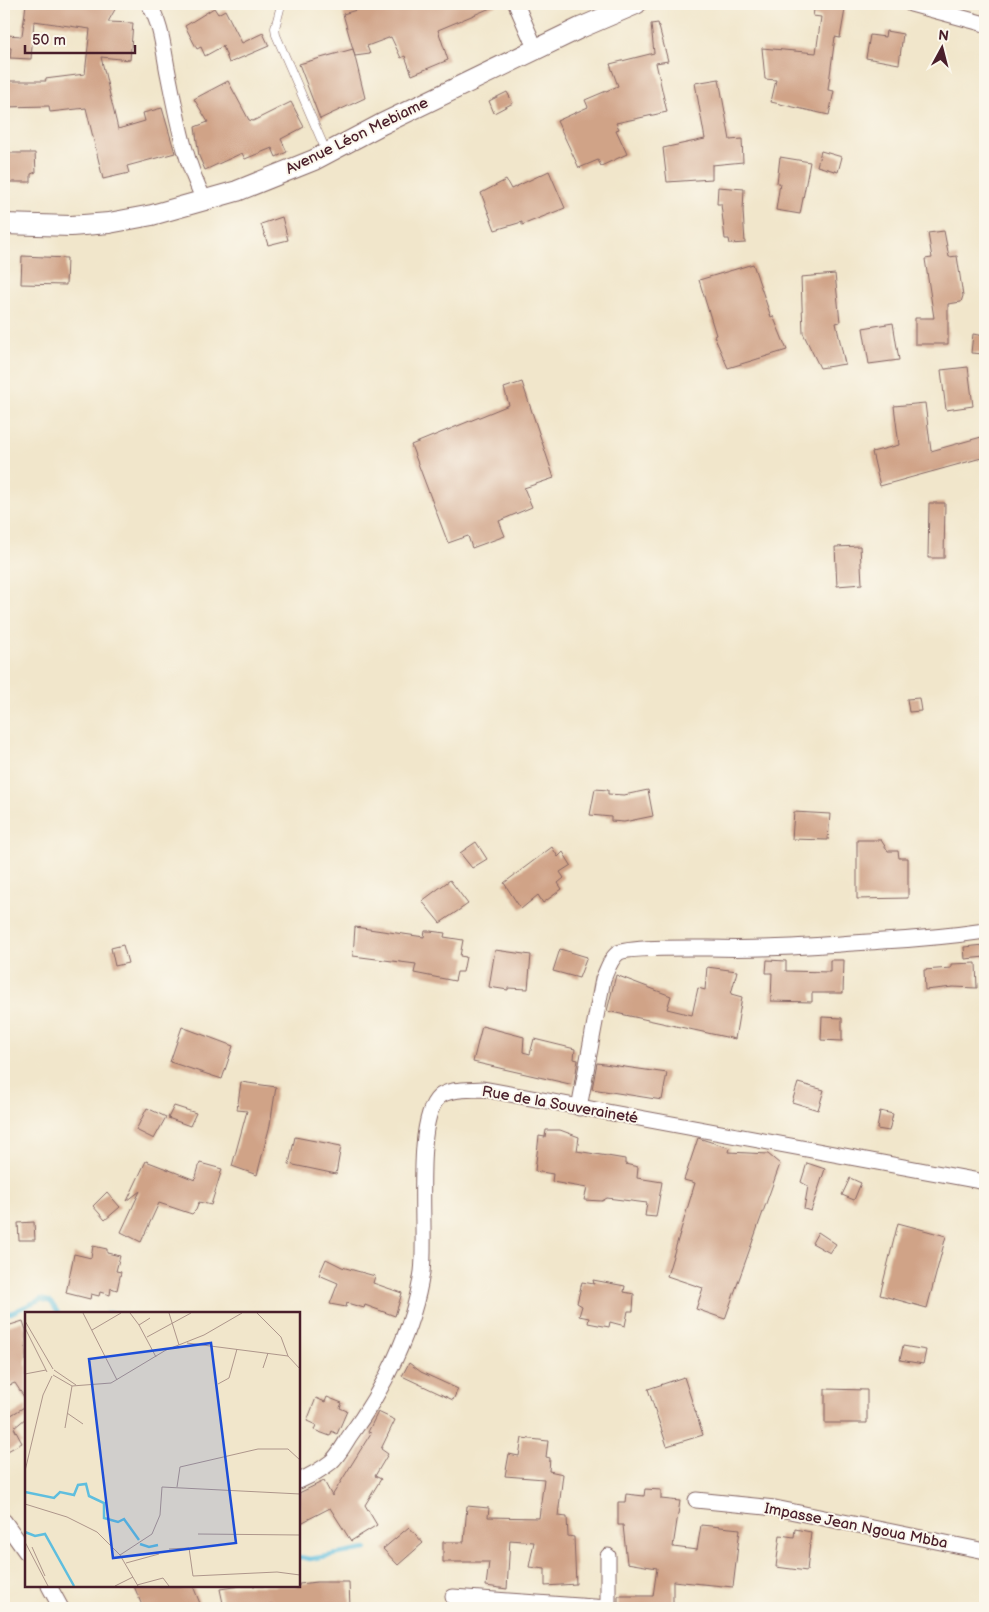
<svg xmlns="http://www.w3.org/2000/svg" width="989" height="1612" viewBox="0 0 989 1612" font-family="'Balsamiq Sans',sans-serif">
<rect width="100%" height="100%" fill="#fbf7ec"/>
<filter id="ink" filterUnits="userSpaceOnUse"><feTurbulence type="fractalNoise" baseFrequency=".02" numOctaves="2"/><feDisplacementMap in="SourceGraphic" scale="10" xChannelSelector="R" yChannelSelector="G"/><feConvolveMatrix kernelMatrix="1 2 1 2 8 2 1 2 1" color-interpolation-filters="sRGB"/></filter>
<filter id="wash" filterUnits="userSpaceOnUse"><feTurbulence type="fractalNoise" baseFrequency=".0096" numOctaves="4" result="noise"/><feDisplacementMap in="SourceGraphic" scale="20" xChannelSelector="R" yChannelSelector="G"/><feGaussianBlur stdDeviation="1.12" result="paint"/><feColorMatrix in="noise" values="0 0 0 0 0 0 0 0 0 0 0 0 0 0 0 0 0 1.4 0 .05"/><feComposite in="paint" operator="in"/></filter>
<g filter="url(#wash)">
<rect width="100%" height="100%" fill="#f1e6cb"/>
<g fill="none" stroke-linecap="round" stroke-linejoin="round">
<g stroke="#5fbede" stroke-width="4.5">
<path d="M4,1312L11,1313L41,1299L51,1302L58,1313"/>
<path d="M107,1313H116"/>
<path d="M299,1557L310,1559L366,1549"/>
</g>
</g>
<g id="blocks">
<g fill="#d0a387">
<path d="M26,4H118L108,22L133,23L130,60L101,57L118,129L145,121L143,113L162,108L175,153L127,166L129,173L103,179L86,108L50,112L49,106L4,107V81H46L45,79L85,74L90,29L34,21L31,59L10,58L11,48L4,47L6,35L22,36Z"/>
<path d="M376,4H500L438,30L448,60L412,75L405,56L401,58L391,37L367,46L370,54L355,56L343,14Z"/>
<path d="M815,4H846L840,38L835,37L828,90L834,91L829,115L771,102L776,80L765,79L762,48L816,53L821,17L813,16Z"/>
<path d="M214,8L218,14L225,10L242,43L263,33L269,46L229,63L223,46L205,56L201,47L197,49L185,26Z"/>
<path d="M658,23L668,61L656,63L667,112L616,123L619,129L616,130L627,154L601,166L598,160L579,168L557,121L588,107L585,100L618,86L610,64L654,53L651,24Z"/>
<path d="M886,31L903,34L899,64L866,58L870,35L885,37Z"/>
<path d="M353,49L365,98L320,119L299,64Z"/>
<path d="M719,79L730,140L742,139L743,162L712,165V179L667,182L663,148L705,139L695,83Z"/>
<path d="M228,81L249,120L253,121L291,102L304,127L281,139L287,152L276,157L272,148L245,159L242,153L205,170L199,156L195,127L208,122L194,99Z"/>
<path d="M507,92L513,103L494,113L489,101Z"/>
<path d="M821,151L842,157L838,172L817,166Z"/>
<path d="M4,153H35L36,172L31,174V182H4Z"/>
<path d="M780,157L810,162L800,214L776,210L780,183H777Z"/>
<path d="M549,171L565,208L522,225V222L495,230L481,193L506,180L511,189Z"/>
<path d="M718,187L744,189L743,211L745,243L730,244L729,239H725L721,204H717Z"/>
<path d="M282,217L288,240L268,245L261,224Z"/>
<path d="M944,231L949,257L957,256L963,296L961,302L948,304V344H915V318H934L925,259L932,258L928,233Z"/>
<path d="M22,256L67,258L66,285L21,284Z"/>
<path d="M753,264L771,317L773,316L787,350L728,368L714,336L716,335L699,280Z"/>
<path d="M835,274L840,322L836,323L845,364L820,368L803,333L801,277Z"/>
<path d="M893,323L899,360L869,364L863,328Z"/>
<path d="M973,334L985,336V354L971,353Z"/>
<path d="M968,367L973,406L946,410L941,370Z"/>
<path d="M522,382L554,478L524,488L532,507L499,521L505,536L472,548L468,536L448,543L411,445L509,405L504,388Z"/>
<path d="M925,403L931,451L985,436V457L880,486L872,452L899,445L894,406Z"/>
<path d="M929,503H945L944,558H928Z"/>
<path d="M860,546L862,584L837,586L835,547Z"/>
<path d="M919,698L921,711L909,712L907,699Z"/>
<path d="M595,789L608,790V794L624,795L648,790L653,816L624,822L611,821V817L590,815Z"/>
<path d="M794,812L830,814L828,840L792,839Z"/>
<path d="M857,840H881L888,851H898L899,858H908V898L857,899Z"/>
<path d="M476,842L487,859L472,868L460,853Z"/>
<path d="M552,847L558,857L563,852L571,865L560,872L564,878L558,883L562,889L543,903L538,895L521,909L504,883Z"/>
<path d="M450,880L468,904L440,923L422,901Z"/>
<path d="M355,927L424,937L425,931H430L445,933L444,937L463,940L460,956L466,957L463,972H457L455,981L414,973L416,964L353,956Z"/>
<path d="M123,945L128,963L115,966L111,948Z"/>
<path d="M985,945V957L965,959L964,947Z"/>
<path d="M560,949L587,957L579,978L553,971Z"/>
<path d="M495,950L531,955L528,989L508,988V990L489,987Z"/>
<path d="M767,960L786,961V971L830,972V960H844L843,993H812V1002L771,1001L772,973H766Z"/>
<path d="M976,963L977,988L953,987L925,990L924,970L951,968V964Z"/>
<path d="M707,967L737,971L731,994L742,997L735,1039L607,1011L616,975L671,996L667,1009L692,1015L698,988L705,990Z"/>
<path d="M822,1017L842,1018V1041L821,1040Z"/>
<path d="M482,1026L524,1037L523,1052L530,1054L534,1039L575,1049L574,1059L578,1060L574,1085L473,1062Z"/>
<path d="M182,1027L233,1046L222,1079L170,1062Z"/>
<path d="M597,1063L667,1073L662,1100L592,1089Z"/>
<path d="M241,1082L276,1087L270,1125L257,1175L232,1166L247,1111L237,1110Z"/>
<path d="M798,1083L824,1090L818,1110L792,1102Z"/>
<path d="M174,1106L196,1113L190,1126L168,1118Z"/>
<path d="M147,1108L166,1117L154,1139L136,1130Z"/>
<path d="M880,1111L893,1114L889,1131L877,1129Z"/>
<path d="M546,1130H560L579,1137L577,1151L625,1159V1164L638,1167L637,1178L662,1182L656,1217L645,1216L647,1203L607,1198L602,1201L584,1200L587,1188L552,1182L553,1174L535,1171L539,1136L545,1137Z"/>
<path d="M295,1137L341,1146L336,1174L289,1164Z"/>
<path d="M698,1138L730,1148L729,1152L768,1154L780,1164L725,1319L696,1309L703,1288L667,1276L695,1183L684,1180Z"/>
<path d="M146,1161L195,1180L200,1163L222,1169L211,1205L199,1202L196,1210L192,1214L159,1203L141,1242L121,1232L140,1191L127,1201Z"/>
<path d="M807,1163L825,1169L811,1211L804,1209L808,1186L801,1182Z"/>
<path d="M850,1178L861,1183L854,1200L842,1195Z"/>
<path d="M107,1192L120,1207L105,1220L93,1206Z"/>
<path d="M34,1222L35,1240H19L18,1223Z"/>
<path d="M898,1223L946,1236L927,1308L880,1295Z"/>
<path d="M818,1232L836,1244L830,1253L812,1243Z"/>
<path d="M93,1246L107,1249V1253L120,1256L116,1271L121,1272L117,1290L111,1288L110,1295L100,1292L99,1296L91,1294L90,1299L66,1293L74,1254L91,1258Z"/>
<path d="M326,1259L342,1267L375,1276L373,1283L402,1293L395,1316L365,1305L364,1308L347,1303L346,1307L330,1304L338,1283L319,1275Z"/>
<path d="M593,1280L625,1286L624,1292L634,1294L633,1311H628L625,1326L610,1322L609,1327L588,1323L589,1318L579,1316L582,1306L577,1303L582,1282L594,1284Z"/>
<path d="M23,1321L26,1330V1400L15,1383L4,1387V1327Z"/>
<path d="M903,1346L926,1350L923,1364L900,1360Z"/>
<path d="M409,1363L421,1372L458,1389L453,1400L402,1376Z"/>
<path d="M684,1377L703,1435L667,1446L648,1389Z"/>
<path d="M825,1389L867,1390V1423H825Z"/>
<path d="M327,1397L342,1403L340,1408L347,1411L337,1434L332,1431L330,1436L314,1430L316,1425L307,1421L316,1398L325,1402Z"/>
<path d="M26,1406V1418L14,1428L22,1443L4,1453V1409L8,1417Z"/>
<path d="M378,1412L395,1420L381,1449L388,1454L375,1476L381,1479L365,1505L377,1525L351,1541L330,1508L299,1524V1493L324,1481L332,1496L371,1433L368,1432Z"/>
<path d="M522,1438L548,1441L546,1457L550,1458L549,1471L563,1474L558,1516L567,1517L568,1536L574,1537L576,1584L545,1586V1569L529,1567L534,1542L510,1540L507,1589L486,1586L489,1562H443V1542H464L467,1506L489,1508L488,1517L539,1518L544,1479L505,1476L509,1454L519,1456Z"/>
<path d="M645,1489L661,1490V1499L680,1501L673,1547L697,1550L701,1525L740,1529L733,1587L673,1581V1608H618V1596H653L657,1568L627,1563L623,1525H618V1502H625L626,1494L644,1496Z"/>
<path d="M409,1527L423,1543L398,1565L383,1549Z"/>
<path d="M795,1529L811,1532L807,1571L776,1567L780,1535L794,1537Z"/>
<path d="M317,1582H349L350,1608H272V1604L246,1608H224L220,1589L240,1586H299V1584Z"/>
<path d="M134,1586H193L201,1606L195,1608H143Z"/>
</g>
</g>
</g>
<g filter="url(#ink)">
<use href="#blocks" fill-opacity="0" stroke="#846563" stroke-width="1"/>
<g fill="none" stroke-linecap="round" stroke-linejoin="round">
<defs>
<path id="lane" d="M280,9L275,28L276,35L326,151"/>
<g id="street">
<path d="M149,4C162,26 163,48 168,73C177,117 184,161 205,201"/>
<path d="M516,4L536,50"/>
<path d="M911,4L985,24"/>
<path d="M579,1108L603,979C607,971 610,959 618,953C626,947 695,948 709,948C767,950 825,945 883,941C918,939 951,936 985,931"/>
<path d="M299,1481C310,1476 322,1469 331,1462C338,1456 344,1445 349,1437C383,1391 414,1329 422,1272C427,1234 413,1120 439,1097C449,1088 471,1090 483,1089L985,1182"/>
<path d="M696,1500L775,1508L985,1551"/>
<path d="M4,1521L26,1552"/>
<path d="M608,1556V1607"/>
<path d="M49,1586L61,1608"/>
<path d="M453,1597L608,1608"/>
</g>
<path id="secondary" d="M4,224L71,226L109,223L152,215L237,191L314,160L382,124L580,28L636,4"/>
</defs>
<use href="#lane" stroke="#846563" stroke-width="9"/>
<use href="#street" stroke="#846563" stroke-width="17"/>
<use href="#secondary" stroke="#846563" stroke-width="22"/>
<use href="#lane" stroke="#fff" stroke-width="8"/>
<use href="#street" stroke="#fff" stroke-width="15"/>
<use href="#secondary" stroke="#fff" stroke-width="20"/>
</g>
</g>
<g text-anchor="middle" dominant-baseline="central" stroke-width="4" stroke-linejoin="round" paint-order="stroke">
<g font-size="15" fill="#4a1f2b" stroke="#fbf7ec">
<text transform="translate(357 136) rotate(-26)">Avenue Léon Mebiame</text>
<text transform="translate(560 1105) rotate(10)">Rue de la Souveraineté</text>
<text transform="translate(856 1526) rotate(11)">Impasse Jean Ngoua Mbba</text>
</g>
</g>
<g transform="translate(25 1312)">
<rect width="275" height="275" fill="#f1e6cb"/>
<path fill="none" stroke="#5fbede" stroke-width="2.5" d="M0,180L29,186L35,180L49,183L53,173L61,172L64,184L79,191V206L93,210L99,207L114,228M0,220L10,224L20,222L49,274M115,232L124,235L133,233"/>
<path fill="none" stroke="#ae968b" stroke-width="1" d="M58,1L92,68M105,1L114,13L125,6M144,1L154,33M232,1L256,25L263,44L275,57M0,9L28,57M114,13L131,45M0,16L22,60M67,18L96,1M122,25L166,1M162,31L263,44M238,56L243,41M29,58L51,73M0,62L21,58M28,63L47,74L86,71L141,38L179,23L217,1M193,72L204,66L212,37M42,101L58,112M40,116L47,74M0,159L18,83L27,64M152,175L155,155L233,137H263L275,148M0,192L42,205L72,220L95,243L113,274M173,222L275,223M0,230L23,274M7,235L20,264M144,237L164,236L168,264L252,260L275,263M95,243L127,222L135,203L137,175L275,182M101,251L134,242M112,273L138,266L144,274M90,274L108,265"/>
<path fill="#1d4ed8" fill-opacity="0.15" stroke="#1d4ed8" stroke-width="2.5" d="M186,31L211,231L88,246L64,47Z"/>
<rect width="275" height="275" fill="none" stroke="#4a1f2b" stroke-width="2.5"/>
</g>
<rect width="989" height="1612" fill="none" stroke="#fbf7ec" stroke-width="20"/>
<g transform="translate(942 48) rotate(7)" stroke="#fbf7ec" stroke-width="4" paint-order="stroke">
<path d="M0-4L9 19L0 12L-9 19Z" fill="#4a1f2b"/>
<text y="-8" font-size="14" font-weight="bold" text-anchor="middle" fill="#4a1f2b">N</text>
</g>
<path d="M25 45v8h110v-8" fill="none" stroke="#4a1f2b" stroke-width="2.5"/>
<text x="32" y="45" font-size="15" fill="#4a1f2b" stroke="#fbf7ec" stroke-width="4" paint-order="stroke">50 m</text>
</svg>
